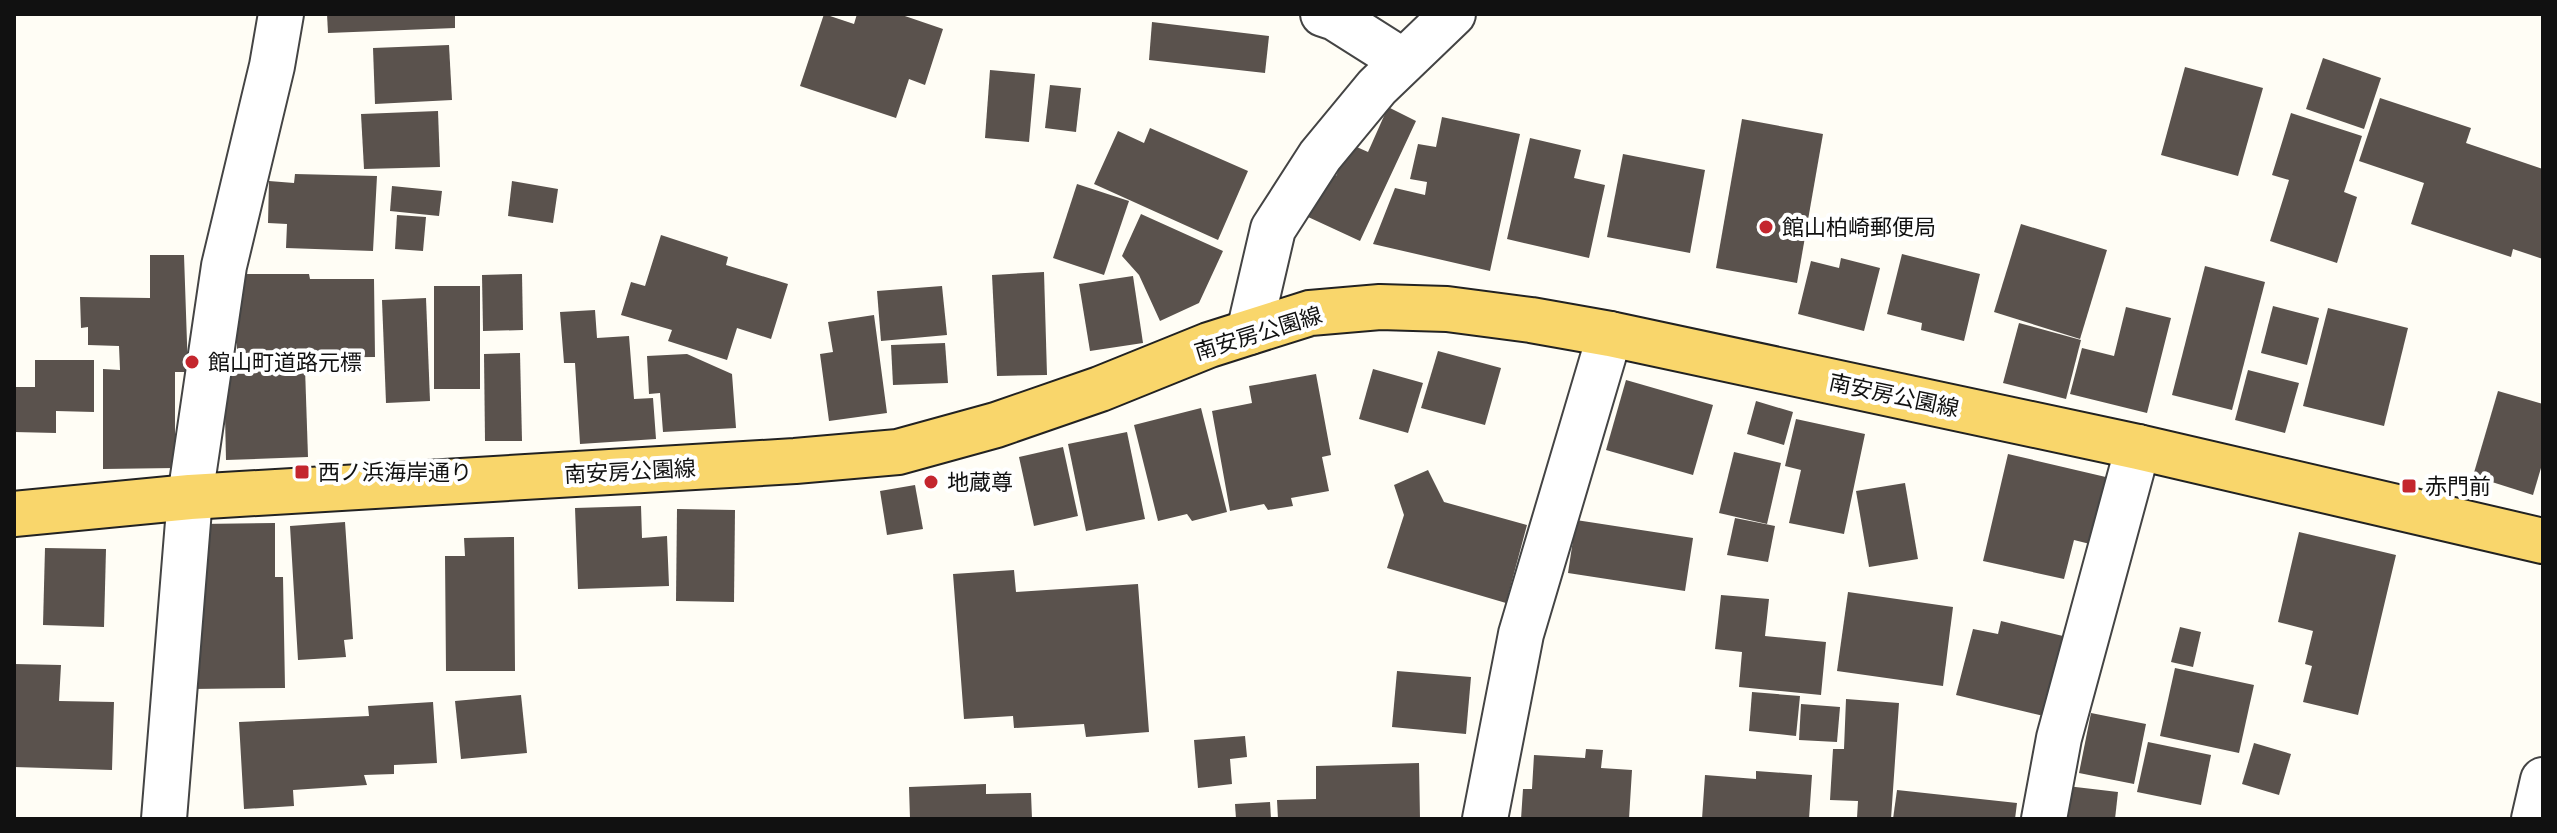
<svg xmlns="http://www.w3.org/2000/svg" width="2557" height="833" viewBox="0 0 2557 833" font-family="Lora,'Noto Sans JP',serif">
<rect width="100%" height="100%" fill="#fffdf5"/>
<g fill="#5a524d">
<path d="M327,14H455V28L328,33Z"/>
<path d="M824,14L854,24L857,14H899L943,29L925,85L909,79L896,118L800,86Z"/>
<path d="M1152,22L1269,36L1265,73L1149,60Z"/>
<path d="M449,45L452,100L375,104L373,48Z"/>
<path d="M2323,58L2381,78L2364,129L2306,109Z"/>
<path d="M2185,67L2263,88L2238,176L2161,155Z"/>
<path d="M990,70L1035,74L1029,142L985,138Z"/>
<path d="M1050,85L1081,88L1076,132L1045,128Z"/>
<path d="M2380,98L2471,128L2466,143L2543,169V259L2513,249L2511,257L2411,224L2424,183L2359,161Z"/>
<path d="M1388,107L1416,121L1360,241L1306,216L1326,172L1336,176L1350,144L1368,152Z"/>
<path d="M438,111L440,167L364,169L361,114Z"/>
<path d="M2291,113L2362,136L2344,192L2357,197L2337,263L2270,241L2289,180L2272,175Z"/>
<path d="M1442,117L1520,134L1490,271L1373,244L1395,188L1425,195L1427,182L1410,179L1418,144L1436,147Z"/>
<path d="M1742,119L1823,134L1797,283L1716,268Z"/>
<path d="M1150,128L1248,171L1218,240L1094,184L1118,131L1144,143Z"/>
<path d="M1530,138L1581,150L1574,178L1605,185L1589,258L1507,239Z"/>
<path d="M1623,154L1705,170L1690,253L1607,237Z"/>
<path d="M295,174L377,176L373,251L286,248L287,224L268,223L269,181L294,183Z"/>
<path d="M512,181L558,189L553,223L508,216Z"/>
<path d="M1077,184L1129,201L1104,275L1053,258Z"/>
<path d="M392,186L442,191L439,216L390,211Z"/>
<path d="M1141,214L1223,251L1199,303L1160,321L1139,275L1122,256Z"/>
<path d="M397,215L426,217L423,251L395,249Z"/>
<path d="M2021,224L2107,250L2080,339L1994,312Z"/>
<path d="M661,235L728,257L726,265L788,284L771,339L737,328L727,360L668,341L672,330L621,315L631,282L645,286Z"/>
<path d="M1902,254L1980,274L1964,341L1921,330L1922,323L1887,314Z"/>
<path d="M150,255H184L188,372H175V468L103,469V369L120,370L119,346L88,345V327L81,328L80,297L150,298Z"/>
<path d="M1841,258L1880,268L1864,331L1798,314L1811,261L1839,268Z"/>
<path d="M2205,266L2265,282L2232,410L2172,395Z"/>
<path d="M1044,272L1047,375L997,376L992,275Z"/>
<path d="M237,274H309L310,279H374L375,357L237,358Z"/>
<path d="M522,274L523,330L483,331L482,275Z"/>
<path d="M1133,276L1143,343L1090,351L1079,284Z"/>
<rect x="434" y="286" width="46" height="103"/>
<path d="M942,286L947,335L881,341L877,291Z"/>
<path d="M426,298L430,401L386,403L382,300Z"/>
<path d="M2273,306L2319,318L2307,365L2261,353Z"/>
<path d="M2126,307L2171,318L2147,413L2070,394L2082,348L2114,356Z"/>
<path d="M2328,308L2408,328L2384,426L2303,406Z"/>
<path d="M595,310L597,338L629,336L634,399L653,398L656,439L580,444L575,363H564L560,312Z"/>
<path d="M874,315L887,413L829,421L820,354L833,352L828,322Z"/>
<path d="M2019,323L2081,340L2066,399L2003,383Z"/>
<path d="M945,343L948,383L893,385L891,345Z"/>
<path d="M1438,351L1501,368L1485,425L1421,408Z"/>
<path d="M520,353L522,441H485L484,354Z"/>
<path d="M687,354L732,374L736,428L663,432L660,393L649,394L647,356Z"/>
<path d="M35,360H94V412L56,411V433L14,432V387H35Z"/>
<path d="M305,368L308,457L226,460L224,370Z"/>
<path d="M1373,369L1423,383L1408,433L1359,419Z"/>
<path d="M2248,370L2299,383L2285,433L2235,420Z"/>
<path d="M1316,374L1331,455L1322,457L1329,491L1291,498L1293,506L1268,510L1264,504L1230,511L1212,411L1252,403L1249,386Z"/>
<path d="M1626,380L1713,405L1693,475L1606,450Z"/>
<path d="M2498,391L2543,404V461L2533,495L2473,476Z"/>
<path d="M1756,401L1793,412L1784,445L1747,434Z"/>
<path d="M1201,408L1227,512L1192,521L1187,514L1158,521L1134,425Z"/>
<path d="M1796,419L1865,434L1844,534L1789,523L1801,470L1785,466Z"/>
<path d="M1127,432L1145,519L1086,531L1068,444Z"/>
<path d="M1063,447L1078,516L1034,526L1019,457Z"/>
<path d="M1734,452L1781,463L1767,524L1719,513Z"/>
<path d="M2008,454L2110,478L2094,545L2074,540L2064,579L1983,561Z"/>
<path d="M1428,470L1444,502L1527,525L1506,603L1387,568L1404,515L1394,485Z"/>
<path d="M1905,483L1918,559L1869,567L1856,491Z"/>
<path d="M915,485L923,529L887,535L880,491Z"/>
<path d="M641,506L642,538L667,536L669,586L578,589L575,508Z"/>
<path d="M677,509L735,510L734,602L676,601Z"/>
<path d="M1735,518L1775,526L1768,562L1727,555Z"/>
<path d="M1576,520L1693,538L1685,591L1568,573Z"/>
<path d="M345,522L353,639L344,640L346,657L298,660L290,526Z"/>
<path d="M275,523V577H283L285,688L190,689L200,524Z"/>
<path d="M2299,532L2396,555L2358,715L2303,702L2312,666L2305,664L2313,631L2278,622Z"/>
<path d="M514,537L515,671H446L445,556H465L464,538Z"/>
<path d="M45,548L106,549L104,627L43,625Z"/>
<path d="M1014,570L1016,592L1138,584L1149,732L1086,737L1084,724L1014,728L1013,716L964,719L953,574Z"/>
<path d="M1848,592L1953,607L1943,686L1837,671Z"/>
<path d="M1721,595L1769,599L1765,636L1826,642L1821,695L1739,687L1742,652L1715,649Z"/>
<path d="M2001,621L2067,637L2048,717L1956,695L1973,629L1998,634Z"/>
<path d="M2180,627L2201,632L2193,667L2171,662Z"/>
<path d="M14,664L61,665L59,701L114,702L112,770L14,767Z"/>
<path d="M2175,668L2254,685L2239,753L2160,736Z"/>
<path d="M1397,671L1471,677L1466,734L1392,727Z"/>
<path d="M1752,692L1800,696L1796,736L1749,731Z"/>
<path d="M521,695L527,753L461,759L455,701Z"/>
<path d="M1846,699L1899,703L1891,819L1857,818L1858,801L1830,800L1833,749H1844Z"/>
<path d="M433,702L437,763L394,765V774L364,775L367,785L293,790L294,806L244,809L239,722L369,716L368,706Z"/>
<path d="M1801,704L1840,707L1837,742L1799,740Z"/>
<path d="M2091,713L2146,724L2134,784L2079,773Z"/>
<path d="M1245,736L1247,757L1230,759L1232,784L1198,788L1194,740Z"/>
<path d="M2148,742L2211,755L2201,805L2137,792Z"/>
<path d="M2254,743L2291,754L2279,795L2242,784Z"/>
<path d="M1586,749L1603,750L1601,768L1632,770L1629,819H1521L1523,789H1532L1534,755L1585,758Z"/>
<path d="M1419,763L1420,819H1278L1277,800L1316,799V766Z"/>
<path d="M1756,771L1812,775L1809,819H1702L1705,775L1756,779Z"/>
<path d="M986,784V794L1031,793L1032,819H910L909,787Z"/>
<path d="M2067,786L2118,792L2115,819H2063Z"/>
<path d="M1897,790L2017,803L2015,819H1893Z"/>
<path d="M1270,802L1271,819H1236L1235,804Z"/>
</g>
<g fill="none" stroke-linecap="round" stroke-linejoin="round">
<defs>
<g id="minor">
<path d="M1323,14L1335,18L1403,61"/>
<path d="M1249,332L1273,229L1320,156L1377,87L1453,14"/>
<path d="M164,819L190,497L224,266L272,66L281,14"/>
<path d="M1485,819L1521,634L1610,334"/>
<path d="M2044,819L2059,738L2138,447"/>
<path d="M2534,819L2543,780"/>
</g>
<path id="major" d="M14,514L190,497L795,461L898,452L996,425L1100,389L1209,345L1310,313L1380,307L1447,309L1531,320L1610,334L2138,447L2543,541"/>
</defs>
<use href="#minor" stroke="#444" stroke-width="48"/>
<use href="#major" stroke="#222" stroke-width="48"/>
<use href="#minor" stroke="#fff" stroke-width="44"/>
<use href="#major" stroke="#f9d66b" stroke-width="44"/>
</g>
<g fill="#c4262e" stroke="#fff" stroke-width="3">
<circle cx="1766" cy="227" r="8"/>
<circle cx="192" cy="362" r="8"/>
<rect x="294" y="464" width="16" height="16" rx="4"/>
<circle cx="931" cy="482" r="8"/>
<rect x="2401" y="478" width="16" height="16" rx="4"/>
</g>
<g text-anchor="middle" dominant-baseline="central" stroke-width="8" stroke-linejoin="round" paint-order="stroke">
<g font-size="22" fill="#111" stroke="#fff" text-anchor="start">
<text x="1782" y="227">館山柏崎郵便局</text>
<text x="208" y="362">館山町道路元標</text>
<text x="318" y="472">西ノ浜海岸通り</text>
<text x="947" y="482">地蔵尊</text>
<text x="2425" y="486">赤門前</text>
</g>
<g font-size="22" fill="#111" stroke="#fff">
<text transform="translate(1258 333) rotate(-17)">南安房公園線</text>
<text transform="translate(1894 395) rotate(12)">南安房公園線</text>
<text transform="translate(630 471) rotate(-3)">南安房公園線</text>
</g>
</g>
<rect width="2557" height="833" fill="none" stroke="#111111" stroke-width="32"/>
</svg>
